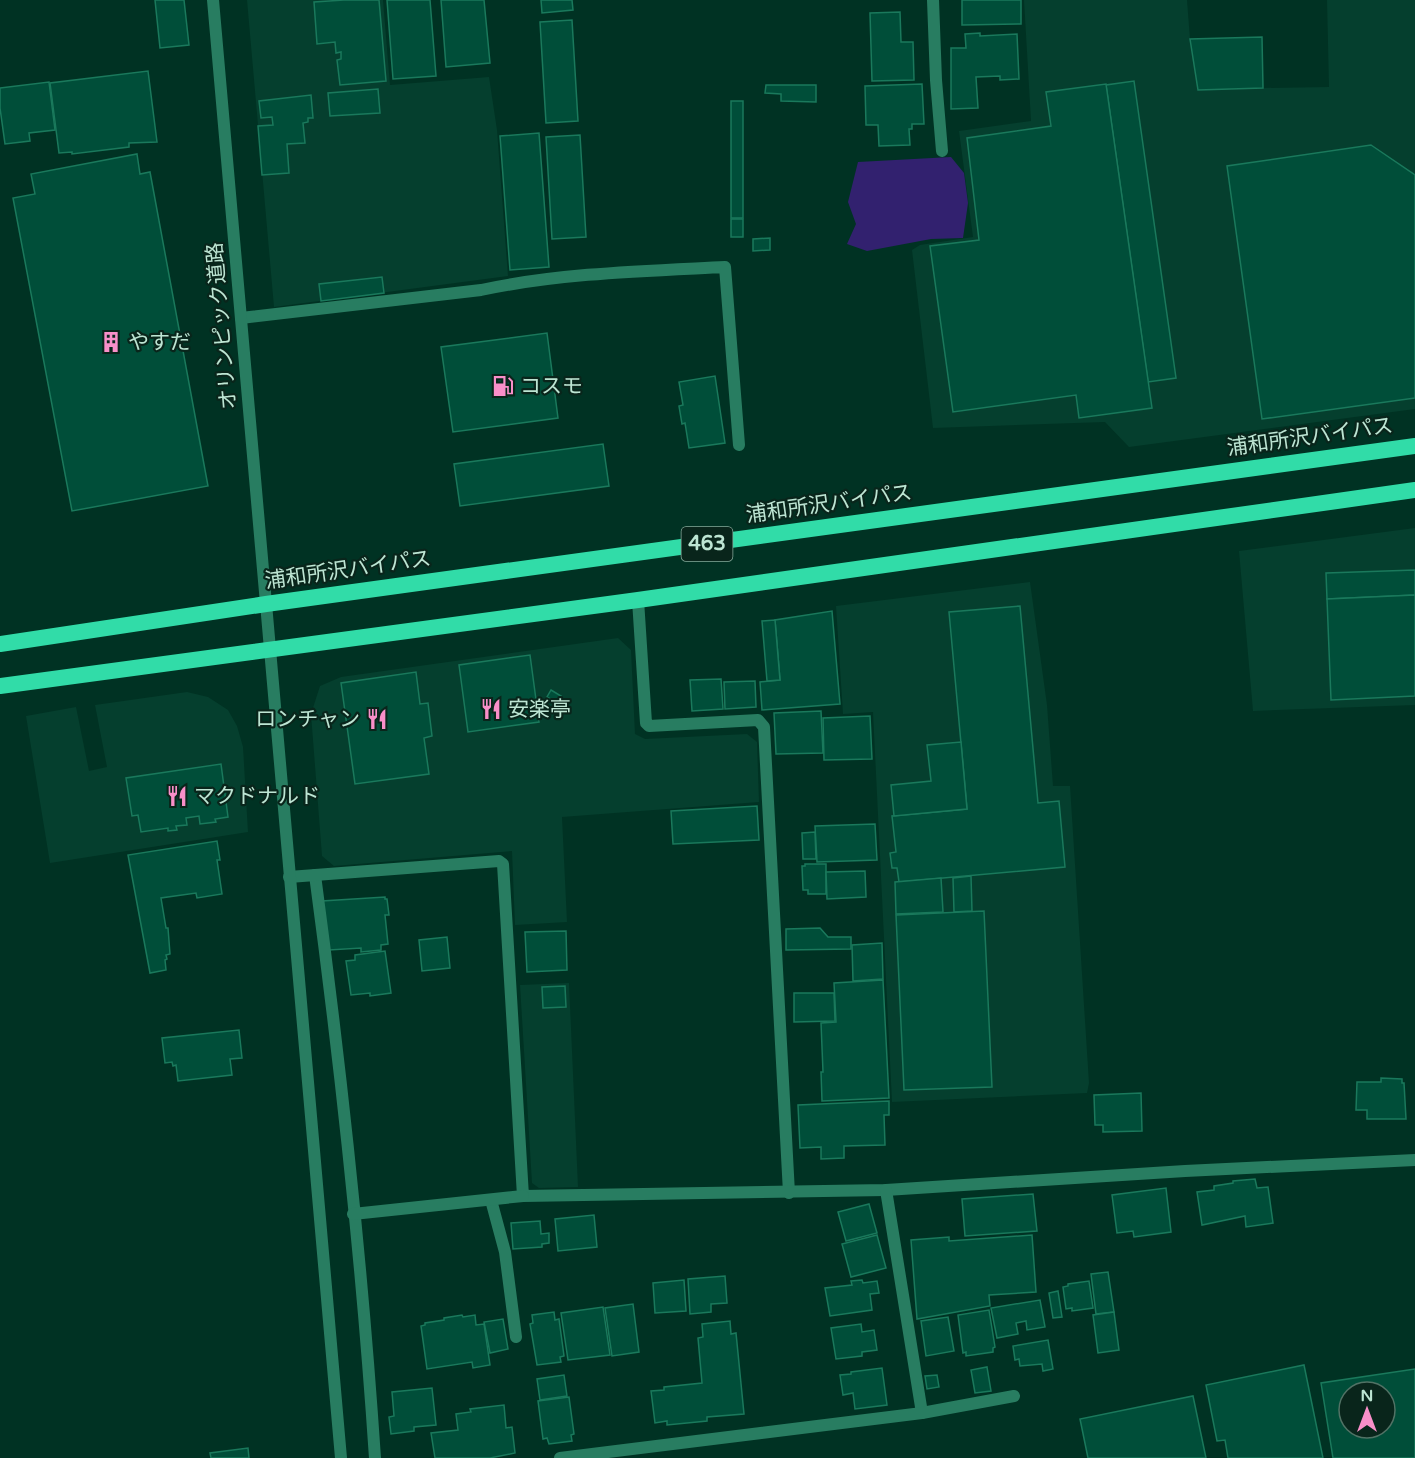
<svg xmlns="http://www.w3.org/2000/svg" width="1415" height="1458" viewBox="0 0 1415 1458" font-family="'Varela Round','Noto Sans JP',sans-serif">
<rect width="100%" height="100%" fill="#003223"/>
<g fill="#053f2e">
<path d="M247,0H383L390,85L489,77L497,130L508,276L274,307Z"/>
<path d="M1024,0H1187L1190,39L1198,89L1329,87L1327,0H1415V409L1129,447L1105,422L933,428L912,250L920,245L973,237L959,131L1031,121Z"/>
<path d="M1415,528V705L1253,711L1239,551Z"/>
<path d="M1030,582L1047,705L1053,786H1070L1089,1083L1087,1093L892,1102L873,712L843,714L836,606Z"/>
<path d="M618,638L631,650L635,734L645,739L747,734L757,742L759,802L562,817L567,922L515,925L512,851L334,866L322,856L311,714L320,686L341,677Z"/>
<path d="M187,692L208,697L228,710L237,726L243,747L248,832L50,863L26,716L76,707L89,771L107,767L95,705Z"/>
<path d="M569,983L578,1187L539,1188L532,1183L520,985Z"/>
</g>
<path fill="#32216f" d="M951,157L964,173L968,203L963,238L931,239L867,251L847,244L856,224L848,202L858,162Z"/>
<g fill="#004e39" stroke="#1a795c" stroke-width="1.5" fill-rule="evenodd">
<path d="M155,0H184L189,45L160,48Z"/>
<path d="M344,0H379L386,81L340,85L337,60L341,59V52L336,53L335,42L317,44L314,2Z"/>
<path d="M387,0H430L436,76L393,79Z"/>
<path d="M441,0H484L490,63L446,67Z"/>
<path d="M541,0H572L573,10L542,13Z"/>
<path d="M962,0H1021V24L962,25Z"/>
<path d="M900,12L901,42H913L914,80L872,81L870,13Z"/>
<path d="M572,20L578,121L546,123L540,22Z"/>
<path d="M980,33V36L1017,34L1019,79L1000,80V76L976,77L978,108L951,109V48H966L965,34Z"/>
<path d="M1262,37L1263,88L1198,90L1190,39Z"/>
<path d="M148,71L157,142L129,143V147L72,154V152L59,153L50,83Z"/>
<path d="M1134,81L1176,378L1148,382L1106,85Z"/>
<path d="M49,82L55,130L29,133L30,141L5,144L0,108V88Z"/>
<path d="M922,84L924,124H912V129H909L910,145L879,146L878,125H866L865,86Z"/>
<path d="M1106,84L1152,408L1079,418L1076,395L953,412L930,246L979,240L967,138L1051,126L1046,92Z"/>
<path d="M766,85H816V102L781,101V94L765,93Z"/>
<path d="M378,89L380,113L330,116L328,93Z"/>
<path d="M311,95L313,118H308V122L303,123L305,143L287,144L289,173L262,175L258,126L273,125L272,117L261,118L259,101Z"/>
<rect x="731" y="101" width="12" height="117"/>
<path d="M539,133L549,267L510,270L500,136Z"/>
<path d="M580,135L586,237L552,239L546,137Z"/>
<path d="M1371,145L1415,175V398L1262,419L1227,166Z"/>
<path d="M137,154L140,174L150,172L208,486L72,511L13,198L35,194L31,174Z"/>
<rect x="731" y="219" width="12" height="18"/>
<path d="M770,238V250L753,251V239Z"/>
<path d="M382,277L384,293L321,301L319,284Z"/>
<path d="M547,333L558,418L453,432L441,347Z"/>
<path d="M715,376L725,443L689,448L685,423L682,424L679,406L683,405L679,382Z"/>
<path d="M603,444L609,486L460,506L454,464Z"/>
<path d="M1415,570V595L1327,599L1326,573Z"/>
<path d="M1415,595V696L1331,700L1327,599Z"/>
<path d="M1020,606L1038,803L1059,801L1065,867L899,882L897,868H892L890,853L896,852L892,816L967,809L949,612Z"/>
<path d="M832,611L840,704L762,710L760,682L780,680L775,620Z"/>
<path d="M775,620L780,680L767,681L762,621Z"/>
<path d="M530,655L539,722L468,732L459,665Z"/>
<path d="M416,672L420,704L428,703L432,736L424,738L429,774L355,784L341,683Z"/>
<path d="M721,679L723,709L692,711L690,680Z"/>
<path d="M755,681L756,707L725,709L724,682Z"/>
<path d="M551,690L561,696L557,703L547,697Z"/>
<path d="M821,711L823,753L776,754L774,713Z"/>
<path d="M870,716L872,759L824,760L823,718Z"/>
<path d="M961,742L967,809L894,816L891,785L931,781L927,745Z"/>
<path d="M221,764L228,817L215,819L216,822L200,824L199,816L186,818L187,825L176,826L177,830L168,831V828L141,832L138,815L132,816L126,778Z"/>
<path d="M757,806L759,840L673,844L671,811Z"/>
<path d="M875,824L877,860L817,862L815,826Z"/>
<path d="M815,832L816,859H803L802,833Z"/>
<path d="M217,841L220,860H217L222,894L197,898L196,893L161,898L166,928H168L170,954L166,955L167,959L165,960L166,970L150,973L128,855Z"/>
<path d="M805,864H826V894H808V890H803L802,866H805Z"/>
<path d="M865,871L866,897L827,899L826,872Z"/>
<path d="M971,876L972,911L954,912L953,878Z"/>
<path d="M941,878L943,912L896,914L895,882Z"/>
<path d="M385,897V899H387L389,915H385L388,944L381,945V950L361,952V948L329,950L322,901Z"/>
<path d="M984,911L992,1087L904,1090L896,915Z"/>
<path d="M820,928L828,937H851V949L786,950V929Z"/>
<path d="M566,931L567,970L527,972L525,932Z"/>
<path d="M447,937L450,968L422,971L419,940Z"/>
<path d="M882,943L883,979L853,981L852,945Z"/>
<path d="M385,951L391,993L370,996V993L351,995L346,961L355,960V955Z"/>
<path d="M883,980L889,1098L822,1101L821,1072H823L821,1023L836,1022L834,983Z"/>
<path d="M565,986L566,1007L543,1008L542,987Z"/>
<path d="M794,993H834L835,1021L794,1022Z"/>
<path d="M239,1030L242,1058L230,1059L232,1075L178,1081L176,1065L173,1066L172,1062L165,1063L162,1038Z"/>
<path d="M1381,1078L1402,1079V1083H1404L1406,1119H1367V1110H1356L1357,1082H1381Z"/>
<path d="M1141,1093L1142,1131L1103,1132V1125H1095L1094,1095Z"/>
<path d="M889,1101V1115H884L885,1145L844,1146V1158L821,1159V1147L800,1148L798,1105Z"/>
<path d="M1255,1179L1257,1188L1268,1187L1273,1223L1246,1227L1245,1216L1202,1225L1197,1192L1214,1190V1186L1233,1183V1181Z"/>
<path d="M1166,1188L1171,1232L1134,1237L1133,1231L1117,1233L1112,1195Z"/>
<path d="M1033,1194L1037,1231L965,1236L962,1199Z"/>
<path d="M869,1204L877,1233L846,1241L838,1212Z"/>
<path d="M594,1215L597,1247L558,1251L555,1219Z"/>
<path d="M540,1221L541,1234L549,1233V1243L542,1244V1247L513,1249L511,1223Z"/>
<path d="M877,1235L886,1268L851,1277L842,1244Z"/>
<path d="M1032,1235L1036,1292L989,1295L990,1306L917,1319L911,1240L949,1237V1241Z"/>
<path d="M1108,1272L1114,1312L1096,1314L1091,1274Z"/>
<path d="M725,1276L727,1303L711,1304V1312L690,1314L688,1279Z"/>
<path d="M684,1280L686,1311L655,1313L653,1283Z"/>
<path d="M862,1280L863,1283L877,1281L879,1293L870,1294L872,1310L830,1316L825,1288L852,1285L851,1281Z"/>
<path d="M1089,1281L1093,1308L1072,1311V1308L1066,1309L1063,1287L1068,1286V1284Z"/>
<path d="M1058,1291L1062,1317L1053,1318L1049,1293Z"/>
<path d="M1040,1300L1045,1327L1027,1330L1026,1321L1016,1323L1018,1334L997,1338L991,1308Z"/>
<path d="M633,1304L639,1352L612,1356L605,1308Z"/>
<path d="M603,1307L610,1355L568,1360L561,1313Z"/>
<path d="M989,1310L995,1347L993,1348V1352L966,1356V1352L963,1353L958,1315Z"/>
<path d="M554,1312L555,1320L559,1319L564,1356L560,1357L561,1362L537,1365L530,1324L533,1323L532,1315Z"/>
<path d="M1114,1312L1119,1350L1098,1353L1093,1315Z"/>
<path d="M462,1315L463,1317L475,1315L476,1325L484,1324L490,1365L473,1368L472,1362L427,1369L421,1326L425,1325V1323L444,1320V1318Z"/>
<path d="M948,1317L954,1351L926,1356L921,1321Z"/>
<path d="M503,1319L508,1349L490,1353L484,1322Z"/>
<path d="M730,1321L731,1334L736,1333L744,1414L707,1417V1421L667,1425V1421L655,1423L651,1391L664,1390V1387L702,1383L698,1338L703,1337L702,1324Z"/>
<path d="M861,1324L862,1332L874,1330L877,1350L862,1352V1356L836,1359L831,1328Z"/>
<path d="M1048,1340L1053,1369L1043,1371L1042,1364L1020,1366L1019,1359L1015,1360L1013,1346Z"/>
<path d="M1304,1365L1323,1458H1228L1225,1440L1217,1441L1206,1385Z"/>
<path d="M987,1367L991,1391L975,1393L971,1370Z"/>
<path d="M882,1368L887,1405L855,1409L853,1393L843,1395L840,1375L851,1374V1372Z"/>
<path d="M1415,1369V1458H1333L1321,1383ZM1349,1392H1385V1428H1349Z"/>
<path d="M564,1375L567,1396L540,1400L537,1379Z"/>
<path d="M937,1375L939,1387L927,1389L925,1376Z"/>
<path d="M432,1388L436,1425L414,1427V1431L391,1434L389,1417L394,1416L392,1392Z"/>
<path d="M1193,1396L1206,1458H1088L1080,1419Z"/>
<path d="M569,1397L574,1434L571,1435L572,1441L549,1444L547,1438L543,1439L538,1401Z"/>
<path d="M504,1405L506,1428L512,1427L515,1453L490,1458H435L431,1433L458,1430L456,1414L471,1412L470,1409Z"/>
<path d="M248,1448L249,1458H211L210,1453Z"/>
</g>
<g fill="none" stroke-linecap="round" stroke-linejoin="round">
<g stroke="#287d61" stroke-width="12">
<path d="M933,0L936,80L942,151"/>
<path d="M241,318L481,290C561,273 644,271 725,267L739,445"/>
<path d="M491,1200L505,1252L516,1337"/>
</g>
<g stroke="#287d61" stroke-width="12">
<path d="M638,600L646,723L649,726L758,720L764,727L789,1193"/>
<path d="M315,875C341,1069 362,1263 375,1458"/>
<path d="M289,877L499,861L503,864L523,1196L886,1190L1185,1171L1415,1160"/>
<path d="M886,1190L922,1413"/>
<path d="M353,1214L523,1196"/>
<path d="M560,1458L922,1413L1014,1396"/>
</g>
<path stroke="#287d61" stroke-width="12" d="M213,0L341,1458"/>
<g stroke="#31dca8" stroke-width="16">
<path d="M0,644L266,604L1415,446"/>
<path d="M0,686L638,600L1415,490"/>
</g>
</g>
<defs>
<symbol id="building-bare" viewBox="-9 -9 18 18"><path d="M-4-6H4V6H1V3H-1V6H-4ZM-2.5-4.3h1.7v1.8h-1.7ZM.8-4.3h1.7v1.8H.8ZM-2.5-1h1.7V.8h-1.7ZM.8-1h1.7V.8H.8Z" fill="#f98fc9" stroke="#09251b" stroke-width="2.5" paint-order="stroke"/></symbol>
<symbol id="fuel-bare" viewBox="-9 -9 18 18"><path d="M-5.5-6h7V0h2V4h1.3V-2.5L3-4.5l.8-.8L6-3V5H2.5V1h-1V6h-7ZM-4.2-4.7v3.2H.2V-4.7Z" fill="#f98fc9" stroke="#09251b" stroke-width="2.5" paint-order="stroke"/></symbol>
<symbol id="restaurant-bare" viewBox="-9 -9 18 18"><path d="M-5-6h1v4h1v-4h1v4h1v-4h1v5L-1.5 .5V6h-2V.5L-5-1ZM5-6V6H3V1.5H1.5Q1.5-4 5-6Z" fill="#f98fc9" stroke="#09251b" stroke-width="2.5" paint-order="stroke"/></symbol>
</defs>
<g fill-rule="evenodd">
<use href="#building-bare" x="96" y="327" width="30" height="30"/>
<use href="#fuel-bare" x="488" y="371" width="30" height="30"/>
<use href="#restaurant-bare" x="476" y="694" width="30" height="30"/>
<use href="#restaurant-bare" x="362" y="704" width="30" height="30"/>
<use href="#restaurant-bare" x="162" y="781" width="30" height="30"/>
</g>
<g text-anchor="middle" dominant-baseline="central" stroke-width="4.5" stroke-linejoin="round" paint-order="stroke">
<rect fill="#09251b" stroke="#87ab9c" stroke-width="1.5" x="681.5" y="527" width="51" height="34" rx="4.5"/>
<g font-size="20" font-weight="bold" fill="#bde5d3">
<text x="707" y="544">463</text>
</g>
<g font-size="21" fill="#bde5d3" stroke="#09251b">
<text transform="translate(222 326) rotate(-95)">オリンピック道路</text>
<text transform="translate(1310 437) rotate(-8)">浦和所沢バイパス</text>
<text transform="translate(829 504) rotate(-8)">浦和所沢バイパス</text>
<text transform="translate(348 570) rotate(-8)">浦和所沢バイパス</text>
</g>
<g font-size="21" fill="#bde5d3" stroke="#09251b" text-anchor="start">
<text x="128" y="342">やすだ</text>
<text x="520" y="386">コスモ</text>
<text x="508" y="709">安楽亭</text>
<text x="360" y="719" text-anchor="end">ロンチャン</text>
<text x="194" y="796">マクドナルド</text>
</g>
</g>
<g transform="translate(1367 1410)"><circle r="28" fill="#09251b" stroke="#517265" stroke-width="1.5"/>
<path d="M0-4.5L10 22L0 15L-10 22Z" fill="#f98fc9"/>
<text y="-9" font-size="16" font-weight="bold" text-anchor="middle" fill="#bde5d3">N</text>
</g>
</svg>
